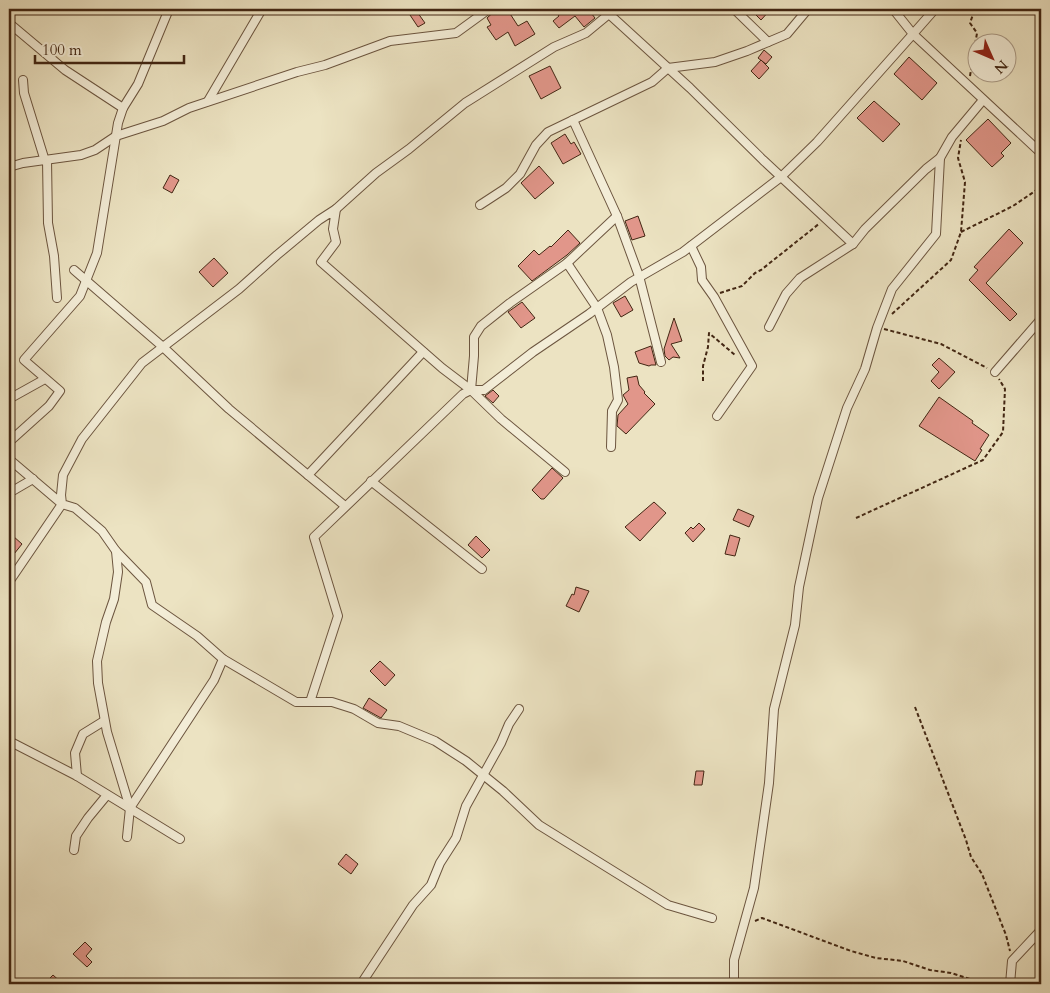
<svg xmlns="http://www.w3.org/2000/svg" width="1050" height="993" viewBox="0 0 1050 993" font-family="Cardo,serif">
<rect width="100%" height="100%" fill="#ece3c2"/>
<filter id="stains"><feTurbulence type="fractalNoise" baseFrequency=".004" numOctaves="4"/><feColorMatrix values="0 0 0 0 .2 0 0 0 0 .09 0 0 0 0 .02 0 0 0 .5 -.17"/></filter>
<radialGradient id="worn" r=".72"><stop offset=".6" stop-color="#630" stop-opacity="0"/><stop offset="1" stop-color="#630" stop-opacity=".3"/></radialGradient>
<g fill="#e1968a" stroke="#422613">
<path d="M406,9H415L425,23L418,27Z"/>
<path d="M497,9H507L518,26L527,21L535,34L515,46L508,32L496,40L487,27L491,25L487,18Z"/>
<path d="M554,9H588L595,18L584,27L575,16L559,28L553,21L559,16Z"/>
<path d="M759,9H771L761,20L755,14Z"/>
<path d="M764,50L772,57L766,64L758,58Z"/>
<path d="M909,57L937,83L922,100L894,74Z"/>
<path d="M761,60L769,68L759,79L751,71Z"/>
<path d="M550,66L561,88L541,99L529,76Z"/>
<path d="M874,101L900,124L883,142L857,118Z"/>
<path d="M988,119L1011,143L1001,153L1004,156L992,167L966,140Z"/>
<path d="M565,134L571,144L574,142L581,154L563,164L551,143Z"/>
<path d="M539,166L554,183L535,199L521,183Z"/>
<path d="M170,175L179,180L172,193L163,188Z"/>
<path d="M638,216L645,236L632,240L625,221Z"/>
<path d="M1009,229L1023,243L986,283L1017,314L1010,321L969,280L978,270L974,267Z"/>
<path d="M568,230L580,243L567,255L532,281L518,266L534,250L539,255L550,246L551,247Z"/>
<path d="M214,258L228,273L213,287L199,272Z"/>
<path d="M625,296L633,310L621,317L613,303Z"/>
<path d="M522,302L535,318L521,328L508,312Z"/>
<path d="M674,318L682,341L671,344L680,358L673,357L669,360L665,356L664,349Z"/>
<path d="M651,346L656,365H651L649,366L639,363L635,352Z"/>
<path d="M939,358L955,372L939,389L931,381L939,372L932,365Z"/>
<path d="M637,376L639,385L645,392L644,393L655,404L626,434L617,426L618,415L628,404L623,395L629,390L627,378Z"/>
<path d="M493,390L499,396L493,403L485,396Z"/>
<path d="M939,397L973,421L972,423L989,435L980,449L982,450L975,461L919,426Z"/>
<path d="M552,468L563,478L544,499H541L532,490Z"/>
<path d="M654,502L666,513L640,541L625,527Z"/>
<path d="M738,509L754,516L749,527L733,520Z"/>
<path d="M699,523L705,529L693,542L685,533L691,527L693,529Z"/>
<path d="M730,535L740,538L735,556L725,554Z"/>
<path d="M13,536L22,544L14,554L9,550V542Z"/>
<path d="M476,536L490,550L482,558L468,545Z"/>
<path d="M576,587L589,591L579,612L566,606L572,594L574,595Z"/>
<path d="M380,661L395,675L385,686L370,671Z"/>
<path d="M369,698L387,710L381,718L363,708Z"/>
<path d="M696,771H704L702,785H694Z"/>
<path d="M346,854L358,864L351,874L338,864Z"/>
<path d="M85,942L92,949L86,956L92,962L87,967L73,954Z"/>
<path d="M53,975L63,984H44Z"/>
</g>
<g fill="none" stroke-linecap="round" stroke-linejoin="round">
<defs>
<g id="minor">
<path d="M607,9L609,14L690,88L763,160L853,244"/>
<path d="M734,9L768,42"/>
<path d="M935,9L913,34L1041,153"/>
<path d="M9,23L65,70L123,108"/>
<path d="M23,80L24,93L45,161"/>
<path d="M208,101L262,9"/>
<path d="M573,120L617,216L639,276L661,362"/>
<path d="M47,160L48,223L54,256L57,298"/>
<path d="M9,167L23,163L81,155L95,150L116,136L163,121L189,108L297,72L325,65L390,41L456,33L489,9"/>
<path d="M480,205L506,188L520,174L536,145L548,132L652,82L668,68L715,62L747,51L787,34L808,9"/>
<path d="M336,209L376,173L409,149L465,103L554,47L586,33L609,14"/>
<path d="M691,246L701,267L702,280L714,297L752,366L717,416"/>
<path d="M567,263L597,308L607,335L614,367L618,400L612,411L611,447"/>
<path d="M74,270L163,347L229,409L345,506"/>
<path d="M769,327L786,294L800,278L853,244L865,229L926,169L940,158"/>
<path d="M995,372L1041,319"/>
<path d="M471,390L474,356V337L481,326L510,303L567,263L617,216"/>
<path d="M9,399L45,379"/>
<path d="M9,442L49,406L60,391L24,360L80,296L97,253L118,123L123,108L138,84L169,9"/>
<path d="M9,459L62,504L9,582"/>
<path d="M565,472L501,419L471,390L442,368L321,262L336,242L333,229L336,209L319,220L277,255L239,289L142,363L82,439L63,475L61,495L62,504L75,508L102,531L116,551L146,582L152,605L197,636L223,659L296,702H332L354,709L378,723L399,726L435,741L466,761L503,791L539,825L668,905L712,918"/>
<path d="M308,475L423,352"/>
<path d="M371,481L482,569"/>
<path d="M9,493L33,479"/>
<path d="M116,551L118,572L114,599L106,622L97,661L98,683L107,732L130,808L127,837"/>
<path d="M310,702L338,616L314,537L463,394L471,390H484L533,352L589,314L631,282L683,252L781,177L817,142L913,34L893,9"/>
<path d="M9,741L77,776L180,839"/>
<path d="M77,776L75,753L83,734L104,721"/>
<path d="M130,808L214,680L223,659"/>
<path d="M74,850L76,836L88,818L107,795"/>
<path d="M361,984L413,905L431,885L440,863L456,838L466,806L501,743L509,724L519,709"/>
<path d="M734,984V960L754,888L769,783L774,709L795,625L799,587L818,498L847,408L865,369L877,328L892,289L936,234L940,158L952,137L983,100"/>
<path d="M1010,984L1012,961L1041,930"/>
</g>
</defs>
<use href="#minor" stroke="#6c553f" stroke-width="10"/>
<g stroke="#422613" stroke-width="2" stroke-dasharray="4 2.5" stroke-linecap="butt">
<path d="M970,76L977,33L970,23L975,9"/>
<path d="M961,232L1013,206L1041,187"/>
<path d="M720,293L742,286L755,273L761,270L820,223"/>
<path d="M892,314L951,260L961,232L965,182L958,158L961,140"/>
<path d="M884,329L941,344L987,368"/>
<path d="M703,381V366L708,347L709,333L735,355"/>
<path d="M856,518L983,460L1003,432L1005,389L999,379"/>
<path d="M915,707L966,840L971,857L982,874L1006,935L1010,951"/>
<path d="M755,921L762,918L851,951L876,958L903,961L930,970L951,973L986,984"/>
</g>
<use href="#minor" stroke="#f3edd7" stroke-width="8"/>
</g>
<rect width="1050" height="993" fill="none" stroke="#ece3c2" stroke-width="30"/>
<rect x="10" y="10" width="1030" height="973" fill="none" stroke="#422613" stroke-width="2.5"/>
<rect x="15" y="15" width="1020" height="963" fill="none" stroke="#422613"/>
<g transform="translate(992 58) rotate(135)"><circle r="24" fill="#f3edd7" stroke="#ac9d89"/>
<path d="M0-4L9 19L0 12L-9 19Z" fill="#8f2418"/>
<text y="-8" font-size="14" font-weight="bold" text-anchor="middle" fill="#422613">N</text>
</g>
<path d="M35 55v8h149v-8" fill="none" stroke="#422613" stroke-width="2.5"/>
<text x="42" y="55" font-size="15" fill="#422613" stroke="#f3edd7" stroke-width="4" paint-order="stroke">100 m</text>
<rect width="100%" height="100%" filter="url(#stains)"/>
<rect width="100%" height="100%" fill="url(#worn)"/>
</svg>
